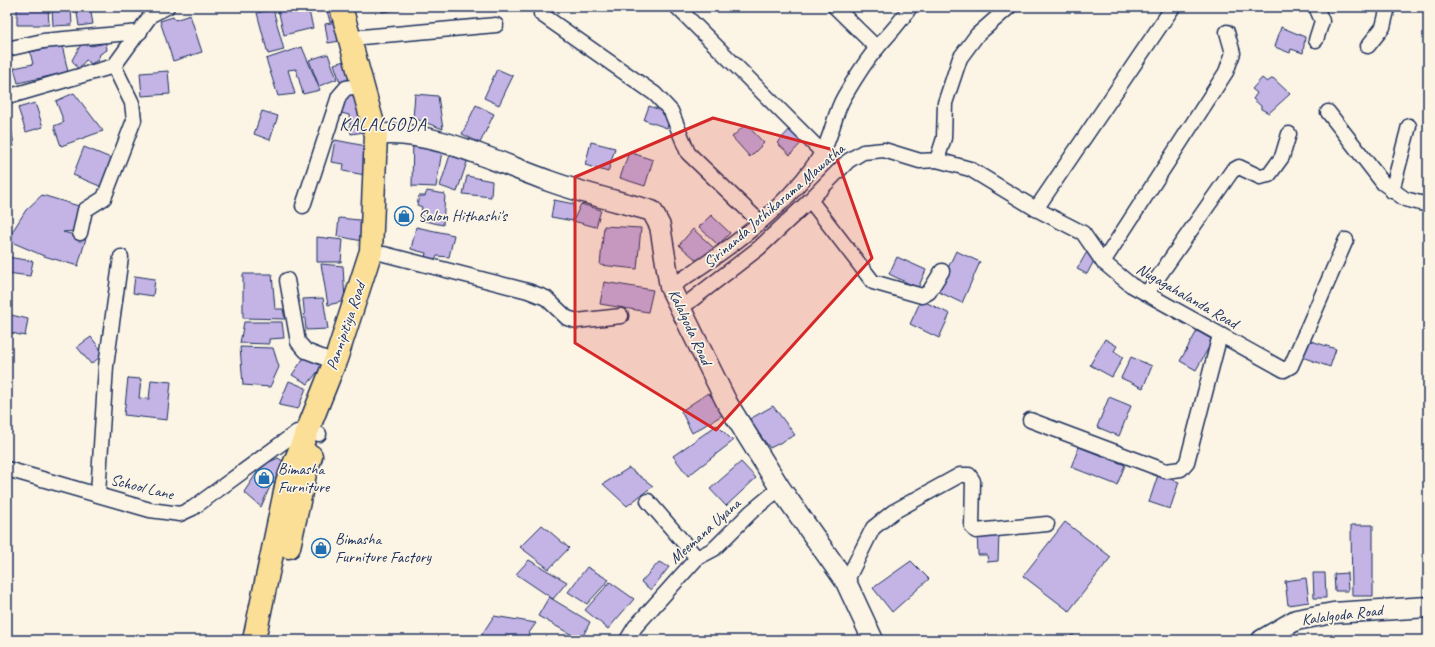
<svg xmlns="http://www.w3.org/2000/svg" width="1435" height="647" viewBox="0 0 1435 647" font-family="Caveat,sans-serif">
<rect width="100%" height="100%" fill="#fcf5e5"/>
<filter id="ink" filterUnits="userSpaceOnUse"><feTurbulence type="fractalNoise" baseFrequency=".025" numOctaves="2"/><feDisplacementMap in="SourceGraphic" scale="8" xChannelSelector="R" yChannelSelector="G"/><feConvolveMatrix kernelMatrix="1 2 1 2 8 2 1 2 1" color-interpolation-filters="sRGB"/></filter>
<g filter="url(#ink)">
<g fill="#c3b4e5" stroke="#1b2f5e">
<path d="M17,7H48L49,25H17Z"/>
<path d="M52,7H71L72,25L53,26Z"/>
<path d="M76,7H90L93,24L79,26Z"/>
<path d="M287,7H308L313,28L284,35L278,9Z"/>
<path d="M326,7H338L342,19L330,22Z"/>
<path d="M382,7H414L382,12Z"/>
<path d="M273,9L284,50L268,54L257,13Z"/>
<path d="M190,15L202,52L173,61L160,21L173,17L175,20Z"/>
<path d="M342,21L346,40L328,43L325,24Z"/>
<path d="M1281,27L1305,37L1303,53L1291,49L1290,53L1275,47Z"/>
<path d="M83,41L91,46L106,43L107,50L100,54L98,60L91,64L86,60L78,69L72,60Z"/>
<path d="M62,45L68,72L18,83L14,68L33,64L30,52Z"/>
<path d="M302,47L320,90L303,94L296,69L288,70L295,94L278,96L266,59Z"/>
<path d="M328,54L337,79L319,86L309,60Z"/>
<path d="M351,59L356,78L340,82L334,64Z"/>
<path d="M497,69L513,76L499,105L484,98Z"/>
<path d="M168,71L170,94L142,96L140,73Z"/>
<path d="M1262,78L1267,82L1273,78L1290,94L1269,113L1261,109V106L1253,99L1257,93L1252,89Z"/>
<path d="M361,90L371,131L351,134L349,115L341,113L340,109L342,100L350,93Z"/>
<path d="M74,93L103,131L61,146L54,126L64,122L56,101Z"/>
<path d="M415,94L438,96L443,129L413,118Z"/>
<path d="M35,103L43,127L26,132L18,108Z"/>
<path d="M476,105L494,114L480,143L462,134Z"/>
<path d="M649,106L671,114L667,128L644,120Z"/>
<path d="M262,111L278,116L270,140L254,134Z"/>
<path d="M7,114H9L14,146L7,147Z"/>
<path d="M746,124L764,143L750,157L732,137Z"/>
<path d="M792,127L805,139L790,155L777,143Z"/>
<path d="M413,138L442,151L436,187L412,186Z"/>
<path d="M335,140L371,147L365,175L343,171L344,164L331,162Z"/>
<path d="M591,142L615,148L608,172L585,165Z"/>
<path d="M84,147L113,159L102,187L73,175Z"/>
<path d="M629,152L653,160L645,186L620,178Z"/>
<path d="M450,155L468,159L457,192L440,186Z"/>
<path d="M467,176L492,181L491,197L463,194Z"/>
<path d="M427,191L445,194L443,225L420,220L422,207L417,205L419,196H425Z"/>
<path d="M42,195L82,207L75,231L63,232L86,238L78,266L44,256L7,240L26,210Z"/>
<path d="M554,200L574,204L573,221L551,217Z"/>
<path d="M581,204L601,210L596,227L573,221Z"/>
<path d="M711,215L730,233L718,245L699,227Z"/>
<path d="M339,218L369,221L367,242L337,236Z"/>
<path d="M604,226L641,228L637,269L600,265Z"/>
<path d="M416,227L454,235L449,257L437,256L435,260L425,258L426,253L411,249Z"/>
<path d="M693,229L714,248L700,263L679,245Z"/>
<path d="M317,237L343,240L341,262H317Z"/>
<path d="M1088,250L1097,255L1087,274L1077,269Z"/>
<path d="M956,251L980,262L962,303L937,291Z"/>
<path d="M7,257L33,261L30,276L7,273Z"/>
<path d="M897,257L926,270L918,288L889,274Z"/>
<path d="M321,264L343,266L345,301L328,305Z"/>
<path d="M243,274H272L275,309H283L285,319L243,318Z"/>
<path d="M135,276L155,279L153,296L133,293Z"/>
<path d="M604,282L653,290L648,312L600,304Z"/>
<path d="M323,298L328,329L306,330L303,299Z"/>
<path d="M921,300L950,314L939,338L910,324Z"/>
<path d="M7,314L28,319L25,336L7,332Z"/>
<path d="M244,322H282L284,338L269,339V344L240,343Z"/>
<path d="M1197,331L1213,340L1196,370L1180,361Z"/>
<path d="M91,337L104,354L91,364L77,347Z"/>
<path d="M1105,339L1117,346L1114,351L1123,357L1112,377L1090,365Z"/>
<path d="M1308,340L1336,349L1330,367L1302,357Z"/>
<path d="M240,347L273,348L279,367L270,387L243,385Z"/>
<path d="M305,356L323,365L308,384L292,375Z"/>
<path d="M1131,357L1152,366L1143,388L1121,378Z"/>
<path d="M128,378L141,379L139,398L149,399L151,380L171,382L167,420L124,415Z"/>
<path d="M289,381L306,388L298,409L279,405Z"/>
<path d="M708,393L726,413L692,433L681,411Z"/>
<path d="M1109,397L1131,406L1119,436L1097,427Z"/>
<path d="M773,406L795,435L770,448L748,420Z"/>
<path d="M717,425L733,441L688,476L673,456Z"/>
<path d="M1079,447L1125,465L1117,485L1071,467Z"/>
<path d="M278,458L286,463L277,483L272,482L261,507L244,492L258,471L269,462Z"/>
<path d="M741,462L756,478L726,506L710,489Z"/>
<path d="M629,468L653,486L627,506L603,484Z"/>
<path d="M1158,475L1179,482L1170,509L1149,502Z"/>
<path d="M1065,522L1111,557L1069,611L1023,576Z"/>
<path d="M542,525L569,548L549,569L520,547Z"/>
<path d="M1351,525H1373V596H1352Z"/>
<path d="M977,532L999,534L998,561L988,562L987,555H978Z"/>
<path d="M529,560L567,582L553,599L516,574Z"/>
<path d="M911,561L929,579L892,612L873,588Z"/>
<path d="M659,562L669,567L651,590L641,582Z"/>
<path d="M587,567L609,580L587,604L568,592Z"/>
<path d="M1313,573H1325L1326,598H1314Z"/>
<path d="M1347,573L1348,591H1335L1334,574Z"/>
<path d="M1306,578L1309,602L1288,605L1285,581Z"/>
<path d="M610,582L634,599L608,629L585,610Z"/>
<path d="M549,597L590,622L581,640L538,616Z"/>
<path d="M494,616L536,623L524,640H485L480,637Z"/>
<path d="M1073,635L1076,640H1063Z"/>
</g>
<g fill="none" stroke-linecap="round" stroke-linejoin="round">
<defs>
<g id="street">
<path d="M545,7L541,14L655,94L671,111L688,153L760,222"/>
<path d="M677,7L822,152"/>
<path d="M835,7L877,48"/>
<path d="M1316,7L1322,21L1316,40"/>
<path d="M362,37L496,25"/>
<path d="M1368,46L1383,27L1388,7"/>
<path d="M7,49L43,41L140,32"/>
<path d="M114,66L151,15L167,7"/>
<path d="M7,97L114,66"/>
<path d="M1328,112L1383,183L1405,199L1428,205"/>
<path d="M937,160L970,169L1036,209L1083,233L1103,262L1131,285L1284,370L1291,366L1346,240"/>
<path d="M1392,191L1409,126"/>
<path d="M810,200L873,282L922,296L929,292L942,271"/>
<path d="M303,206L339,96L346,88L364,85"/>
<path d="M1036,209L1173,7"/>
<path d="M80,233L85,210L104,198L134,120L132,103L114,66"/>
<path d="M384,254L528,291L546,298L567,318L577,321L621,316"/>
<path d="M1103,262L1226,72L1233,53L1227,32"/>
<path d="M287,280L298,342L306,351L327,359H336"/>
<path d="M670,287C724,253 788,208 822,153C832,136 834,114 844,97C854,80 865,61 878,47C890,33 901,22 910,7"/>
<path d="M1147,293L1232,171L1239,167L1260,177L1269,175L1282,157L1289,134"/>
<path d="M680,309L759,248L810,200L848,161L863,152L884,150L920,161L937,160L944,138L945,103L960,58L977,35L1009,7"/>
<path d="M1030,420L1166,471L1181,469L1187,462L1220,335"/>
<path d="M7,469L150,510L180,514L193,508L297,432L308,431L319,434"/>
<path d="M98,494L106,366L121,257"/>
<path d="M648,501L697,558"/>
<path d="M846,582L873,528L893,512L960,475H969L973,481L972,527L976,531L1047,524"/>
<path d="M627,640L635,627L697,558L714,549L751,512L780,488"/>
</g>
<g id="secondary">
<path d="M376,135C430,128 498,163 549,181C582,193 617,201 652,211L660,226L670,287L727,403L780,488L846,582L873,640"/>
<path d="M1262,640L1296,620L1333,613L1428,607"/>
</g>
<g id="primary">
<path d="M289,547L305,474L311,456"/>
<path d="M254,640L287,482L336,359L371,251L376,135L341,7"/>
</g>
</defs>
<use href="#street" stroke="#1b2f5e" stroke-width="17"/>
<use href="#secondary" stroke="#1b2f5e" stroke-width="23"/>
<use href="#primary" stroke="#1b2f5e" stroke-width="25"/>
<use href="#street" stroke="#fcf5e5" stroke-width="14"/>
<use href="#secondary" stroke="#fcf5e5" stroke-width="20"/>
<use href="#primary" stroke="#fbdf96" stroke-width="22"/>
</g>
</g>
<path fill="#d62828" fill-opacity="0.2" stroke="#d62828" stroke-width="3" stroke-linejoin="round" d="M713,118L834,150L872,258L716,430L575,343V177Z"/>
<defs>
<symbol id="shop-ring" viewBox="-11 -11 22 22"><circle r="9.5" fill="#fcf5e5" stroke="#1f6fb2" stroke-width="1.5"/><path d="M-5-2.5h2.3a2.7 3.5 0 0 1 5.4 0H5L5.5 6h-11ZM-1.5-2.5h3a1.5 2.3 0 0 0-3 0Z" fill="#1f6fb2"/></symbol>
</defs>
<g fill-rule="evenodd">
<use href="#shop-ring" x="393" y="205" width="22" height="22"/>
<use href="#shop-ring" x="253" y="467" width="22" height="22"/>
<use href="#shop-ring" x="310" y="537" width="22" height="22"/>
</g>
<g text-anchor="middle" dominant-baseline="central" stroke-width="3.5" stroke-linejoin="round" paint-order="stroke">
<g font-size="16" fill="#1b2f5e" stroke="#fcf5e5">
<text transform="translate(774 206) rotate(-41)">Sirinanda Jothikarama Mawatha</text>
<text transform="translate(1187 296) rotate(30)">Nugagahalanda Road</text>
<text transform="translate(346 326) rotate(-71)">Pannipitiya Road</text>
<text transform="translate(690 327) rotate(65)">Kalalgoda Road</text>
<text transform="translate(142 487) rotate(14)">School Lane</text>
<text transform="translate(705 531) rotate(-42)">Meemana Uyana</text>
<text transform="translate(1342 615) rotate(-7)">Kalalgoda Road</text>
</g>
<g font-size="16" fill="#1b2f5e" stroke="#fcf5e5" text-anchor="start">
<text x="418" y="216">Salon Hithashi's</text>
<text x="278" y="469">Bimasha<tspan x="278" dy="18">Furniture</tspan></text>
<text x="335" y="539">Bimasha<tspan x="335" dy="18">Furniture Factory</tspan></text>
</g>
<g font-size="18" letter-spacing="1" fill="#1b2f5e" stroke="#fcf5e5">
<text x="383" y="124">KALALGODA</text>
</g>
</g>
<rect width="1435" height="647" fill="none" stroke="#fcf5e5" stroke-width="24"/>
<rect x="12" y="12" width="1411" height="623" fill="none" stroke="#1b2f5e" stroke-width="1.5" filter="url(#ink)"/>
</svg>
